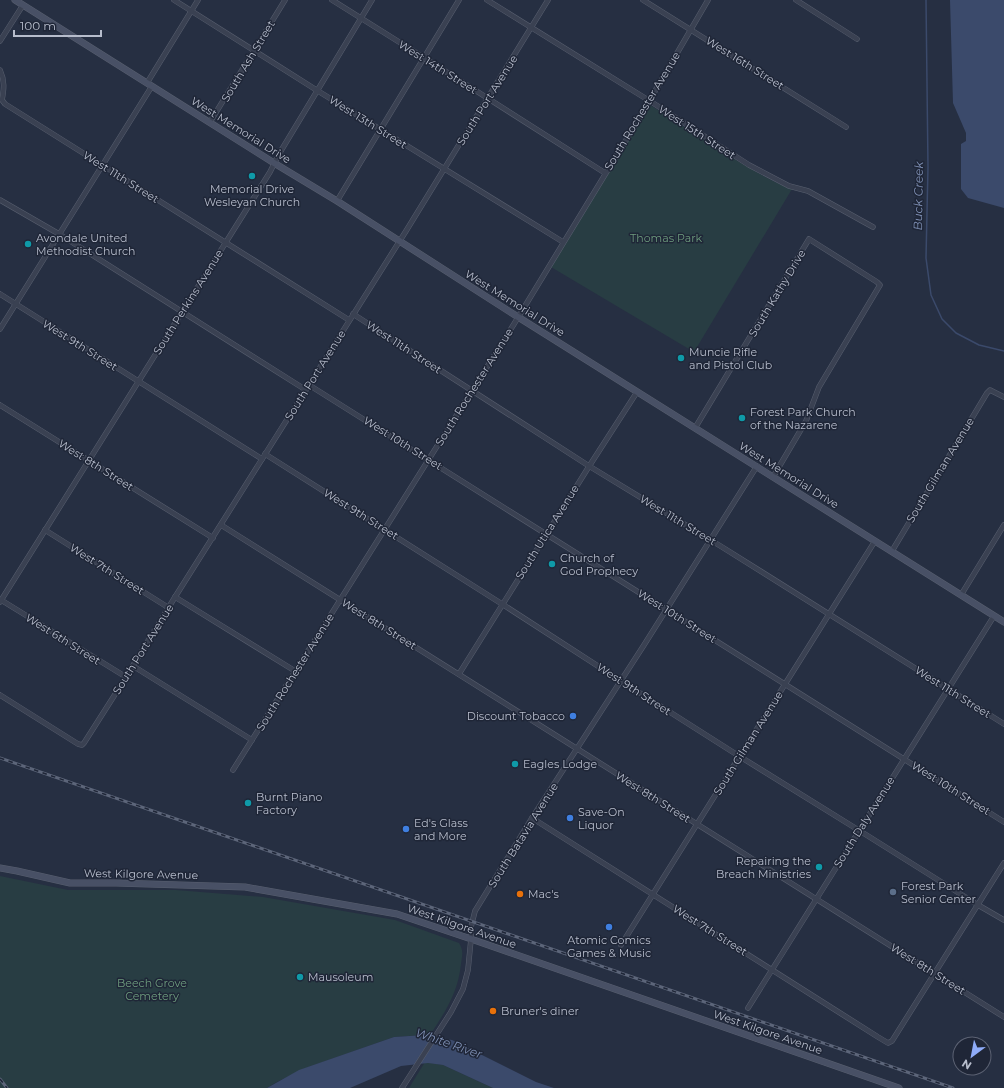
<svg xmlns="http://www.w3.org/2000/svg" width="1004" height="1088" viewBox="0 0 1004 1088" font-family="Montserrat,sans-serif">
<rect width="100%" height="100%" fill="#262f42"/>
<g fill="#283d43">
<path d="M650,105C672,119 694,133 717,148C741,163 765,179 792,189L694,352L551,267Z"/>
<path d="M0,876L68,890H176L263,897L395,920L459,943C464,951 462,955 461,964C458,993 445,1012 430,1035H425L394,1037L303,1069L275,1083L267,1088H0Z"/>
<path d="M425,1062L443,1065L493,1088H409Z"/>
</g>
<g fill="#3b4a6b">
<path d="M950,0H1004V208L968,198L961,189V144L966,141V133L953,103Z"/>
<path d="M425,1035L452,1040L536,1082L554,1088H493L443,1065L428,1063L401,1066L350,1088H267L299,1070L394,1037Z"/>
</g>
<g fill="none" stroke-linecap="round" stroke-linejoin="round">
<path stroke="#3b4a6b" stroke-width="1.5" d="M926,0L928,167L926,258L931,295L942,319L956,333L979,345L1004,351"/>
<defs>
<g id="street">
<path d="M174,0L318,91L563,242"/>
<path d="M332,0L423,57L605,173"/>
<path d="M487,0L653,103L749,165L789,186L808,191L873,227"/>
<path d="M643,0L846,127"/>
<path d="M796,0L857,39"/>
<path d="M0,41L23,5"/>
<path d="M0,70C5,81 4,89 2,100L5,104L349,320"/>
<path d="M147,83L198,0"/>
<path d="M210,122L285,0"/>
<path d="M0,200L59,234L306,390"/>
<path d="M337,201L459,0"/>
<path d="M0,294L262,459"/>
<path d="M353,314L589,466L722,547L1004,724"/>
<path d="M0,329L152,86"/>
<path d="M309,385L1004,822"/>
<path d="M0,405L213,538"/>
<path d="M695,428L809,239L877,282L880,285L819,387L806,421L773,477"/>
<path d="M265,454L502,604L621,681L739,756L860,831L978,905L1004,920"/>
<path d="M221,525L1004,1017"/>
<path d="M45,530L169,608"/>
<path d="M892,551L987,393L990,390L1004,397"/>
<path d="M961,595L1004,525"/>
<path d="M175,597L295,671"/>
<path d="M1,600L126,677"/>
<path d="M0,602L270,172L279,154L372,0"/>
<path d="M133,666L252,740"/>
<path d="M459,674L588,468L637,392"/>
<path d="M0,695L78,744L82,745L84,743L121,685L175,597L406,231L548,0"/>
<path d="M233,770L514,324L634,127L708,0"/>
<path d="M532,818L878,1037L888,1043L892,1041L1004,863"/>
<path d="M621,945L875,541"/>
<path d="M748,1008L994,616"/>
<path d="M402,1088L451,1012L463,989L468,970L471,939V927L475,911L532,818L644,645L757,466"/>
</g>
<g id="secondary">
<path d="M15,0L274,163L337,201L518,317L1004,622"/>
<path d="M0,868L17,871L70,883H116L245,887L397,914L471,939L899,1088"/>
</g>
</defs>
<use href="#street" stroke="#585f6f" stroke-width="5.5"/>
<use href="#secondary" stroke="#585f6f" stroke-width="7"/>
<use href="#street" stroke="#3a4152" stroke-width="4.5"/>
<use href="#secondary" stroke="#485065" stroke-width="6"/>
<defs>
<g id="rail">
<path d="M0,758L953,1088"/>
<path d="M0,1079L7,1088"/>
</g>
</defs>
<use href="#rail" stroke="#5c6579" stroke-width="3"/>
<use href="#rail" stroke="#1f2637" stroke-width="1.5" stroke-dasharray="4.5" stroke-linecap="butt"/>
</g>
<g fill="#0f9aa8" stroke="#1f2637" stroke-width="1.5">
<circle cx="252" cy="176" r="4"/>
<circle cx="28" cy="244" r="4"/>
<circle cx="681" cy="358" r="4"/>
<circle cx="742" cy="418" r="4"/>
<circle cx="552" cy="564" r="4"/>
<circle cx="515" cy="764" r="4"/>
<circle cx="248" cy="803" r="4"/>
<circle cx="819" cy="867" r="4"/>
<circle cx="300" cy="977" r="4"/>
</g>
<g fill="#3f7fe0" stroke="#1f2637" stroke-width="1.5">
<circle cx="573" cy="716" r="4"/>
<circle cx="570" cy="818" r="4"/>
<circle cx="406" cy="829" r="4"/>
<circle cx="609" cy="927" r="4"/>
</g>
<circle fill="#5c6f8a" stroke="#1f2637" stroke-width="1.5" cx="893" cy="892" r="4"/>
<g fill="#e8710a" stroke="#1f2637" stroke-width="1.5">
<circle cx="520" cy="894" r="4"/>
<circle cx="493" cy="1011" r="4"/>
</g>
<g text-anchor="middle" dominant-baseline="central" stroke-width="3" stroke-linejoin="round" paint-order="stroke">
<g font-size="11" fill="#b7bdcc" stroke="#1f2637">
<text transform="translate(248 61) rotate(-59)">South Ash Street</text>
<text transform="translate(745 63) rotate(32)">West 16th Street</text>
<text transform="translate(438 67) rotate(32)">West 14th Street</text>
<text transform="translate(487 100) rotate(-58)">South Port Avenue</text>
<text transform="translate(642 111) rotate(-59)">South Rochester Avenue</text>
<text transform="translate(368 122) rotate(32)">West 13th Street</text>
<text transform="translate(241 130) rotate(32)">West Memorial Drive</text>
<text transform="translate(697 132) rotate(33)">West 15th Street</text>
<text transform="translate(121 177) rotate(32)">West 11th Street</text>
<text transform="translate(777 293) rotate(-59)">South Kathy Drive</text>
<text transform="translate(188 302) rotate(-58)">South Perkins Avenue</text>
<text transform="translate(515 303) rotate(32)">West Memorial Drive</text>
<text transform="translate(80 345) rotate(32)">West 9th Street</text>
<text transform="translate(404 347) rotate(33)">West 11th Street</text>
<text transform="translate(315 375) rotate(-58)">South Port Avenue</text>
<text transform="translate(474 387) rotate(-58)">South Rochester Avenue</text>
<text transform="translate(403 443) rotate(32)">West 10th Street</text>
<text transform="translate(96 465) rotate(32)">West 8th Street</text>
<text transform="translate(940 470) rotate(-59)">South Gilman Avenue</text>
<text transform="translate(789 475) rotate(32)">West Memorial Drive</text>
<text transform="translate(361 514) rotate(32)">West 9th Street</text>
<text transform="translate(678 520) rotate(31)">West 11th Street</text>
<text transform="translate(547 532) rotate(-58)">South Utica Avenue</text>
<text transform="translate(107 569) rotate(32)">West 7th Street</text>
<text transform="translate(677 616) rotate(32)">West 10th Street</text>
<text transform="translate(379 624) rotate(32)">West 8th Street</text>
<text transform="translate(63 639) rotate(32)">West 6th Street</text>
<text transform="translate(143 649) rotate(-58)">South Port Avenue</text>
<text transform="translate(295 672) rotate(-58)">South Rochester Avenue</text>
<text transform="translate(634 689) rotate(33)">West 9th Street</text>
<text transform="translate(953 692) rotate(32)">West 11th Street</text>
<text transform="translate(748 743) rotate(-58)">South Gilman Avenue</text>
<text transform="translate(951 788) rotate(32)">West 10th Street</text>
<text transform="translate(653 797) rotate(32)">West 8th Street</text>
<text transform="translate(864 822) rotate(-58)">South Daly Avenue</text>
<text transform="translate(523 835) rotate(-58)">South Batavia Avenue</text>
<text transform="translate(141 874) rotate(1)">West Kilgore Avenue</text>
<text transform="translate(462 926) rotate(19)">West Kilgore Avenue</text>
<text transform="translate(710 930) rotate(32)">West 7th Street</text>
<text transform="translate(928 969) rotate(32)">West 8th Street</text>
<text transform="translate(768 1032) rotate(19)">West Kilgore Avenue</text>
</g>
<g font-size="11" fill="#b7bdcc" stroke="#1f2637" text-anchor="start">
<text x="252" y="189" text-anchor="middle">Memorial Drive<tspan x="252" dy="13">Wesleyan Church</tspan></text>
<text x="36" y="238">Avondale United<tspan x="36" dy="13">Methodist Church</tspan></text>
<text x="689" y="352">Muncie Rifle<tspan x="689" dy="13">and Pistol Club</tspan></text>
<text x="750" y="412">Forest Park Church<tspan x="750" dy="13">of the Nazarene</tspan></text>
<text x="560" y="558">Church of<tspan x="560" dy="13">God Prophecy</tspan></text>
<text x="565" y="716" text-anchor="end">Discount Tobacco</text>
<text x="523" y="764">Eagles Lodge</text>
<text x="256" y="797">Burnt Piano<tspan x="256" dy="13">Factory</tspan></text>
<text x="578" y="812">Save-On<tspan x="578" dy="13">Liquor</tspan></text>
<text x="414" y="823">Ed's Glass<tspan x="414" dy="13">and More</tspan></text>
<text x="811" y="861" text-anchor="end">Repairing the<tspan x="811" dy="13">Breach Ministries</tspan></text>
<text x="901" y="886">Forest Park<tspan x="901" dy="13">Senior Center</tspan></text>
<text x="528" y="894">Mac's</text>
<text x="609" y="940" text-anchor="middle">Atomic Comics<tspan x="609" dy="13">Games &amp; Music</tspan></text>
<text x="308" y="977">Mausoleum</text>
<text x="501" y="1011">Bruner's diner</text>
</g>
<g font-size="11" fill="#6e9d7e" stroke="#1f2637">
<text x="666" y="238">Thomas Park</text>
<text x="152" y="983">Beech Grove<tspan x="152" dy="13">Cemetery</tspan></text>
</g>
<g font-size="12" font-style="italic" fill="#7e8fb3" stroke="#1f2637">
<text transform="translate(918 196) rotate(-89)">Buck Creek</text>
<text transform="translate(449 1043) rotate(19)">White River</text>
</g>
</g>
<g transform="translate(972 1056) rotate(212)"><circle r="19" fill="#1f2637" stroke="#5c6273"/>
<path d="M0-3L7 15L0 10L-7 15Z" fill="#8facf9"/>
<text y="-6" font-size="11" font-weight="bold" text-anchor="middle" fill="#b7bdcc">N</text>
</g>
<path d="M14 30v6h87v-6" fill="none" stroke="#b7bdcc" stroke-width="2"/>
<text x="20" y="30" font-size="12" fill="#b7bdcc" stroke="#1f2637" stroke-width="3" paint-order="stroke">100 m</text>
</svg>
